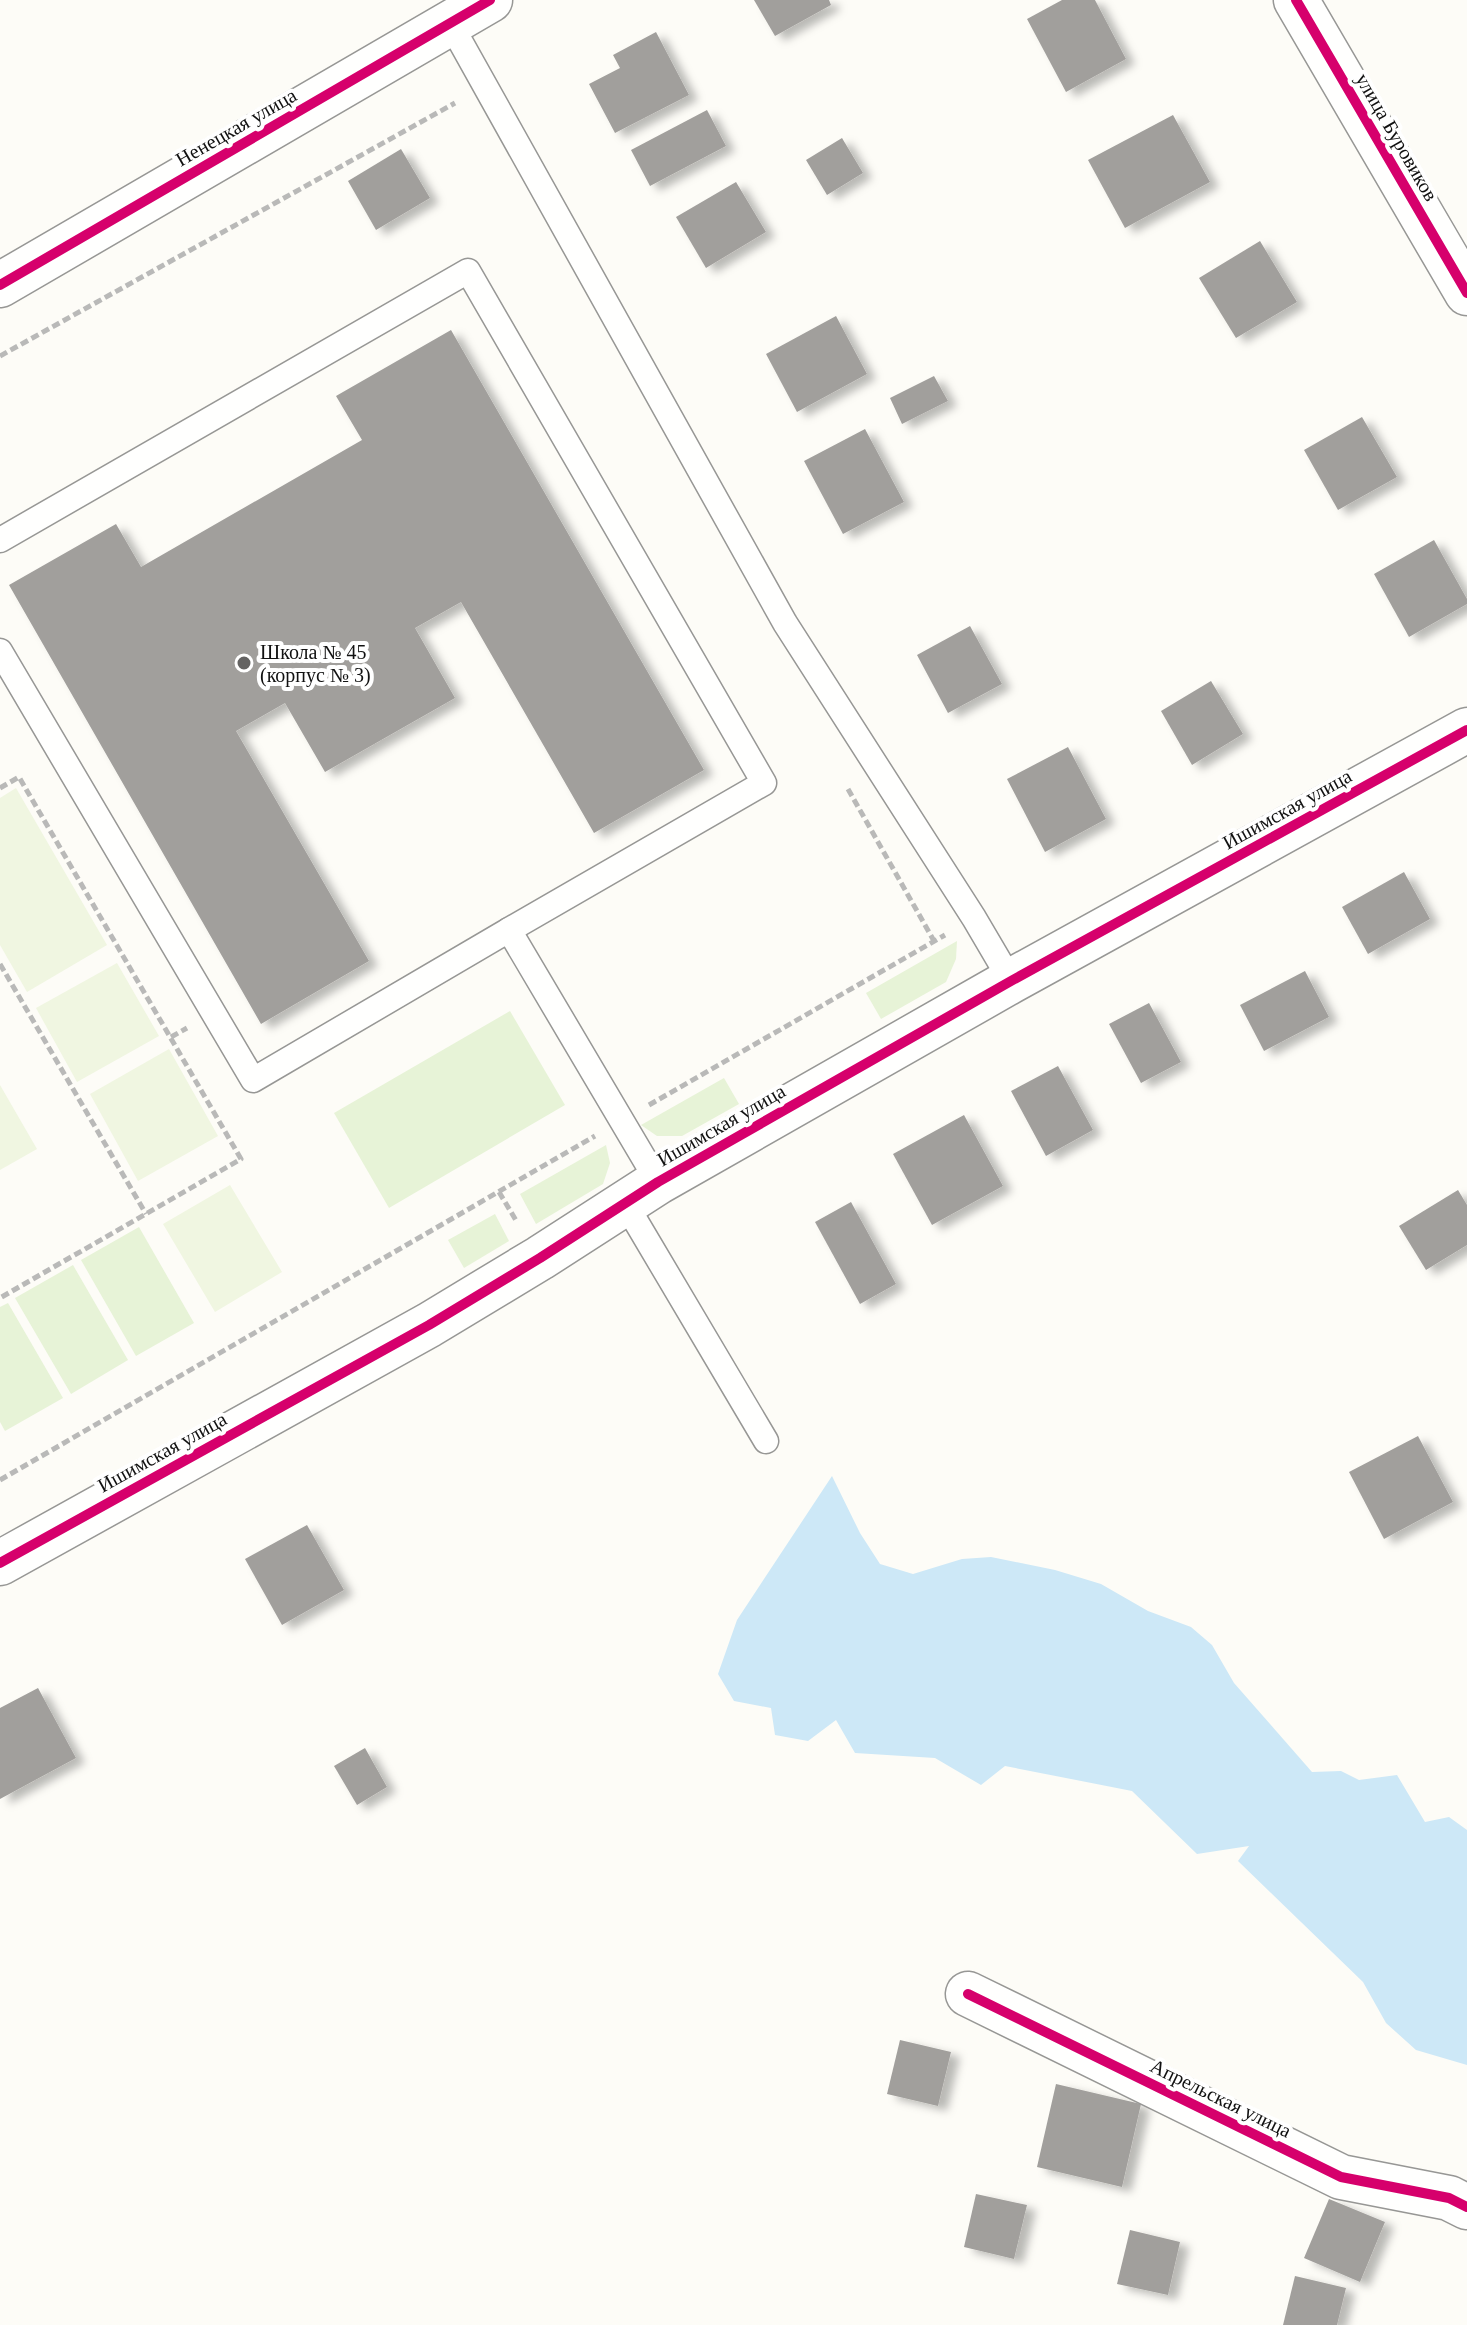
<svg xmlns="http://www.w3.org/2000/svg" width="1467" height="2325" viewBox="0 0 1467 2325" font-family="Georgia,serif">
<defs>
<filter id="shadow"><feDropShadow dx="9" dy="5" stdDeviation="4" flood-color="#0004"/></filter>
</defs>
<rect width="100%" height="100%" fill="#fdfcf7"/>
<g fill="#e7f3d7">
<path d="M957,941L956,959L946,982L881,1019L866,993Z"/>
<path d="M510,1011L565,1105L389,1208L334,1113Z"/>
<path d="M724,1078L739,1104L682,1136H657L641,1125Z"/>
<path d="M606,1145L610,1163L603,1184L536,1224L520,1194Z"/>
<path d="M495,1214L509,1241L464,1268L448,1240Z"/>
<path d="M139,1227L194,1323L136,1356L81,1260Z"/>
<path d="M73,1265L128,1360L71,1394L15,1298Z"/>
<path d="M8,1303L63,1398L5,1431L0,1422V1307Z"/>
</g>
<g fill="#f0f6e1">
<path d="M16,788L107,945L27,992L0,945V798Z"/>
<path d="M117,963L159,1036L77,1082L36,1008Z"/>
<path d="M169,1049L218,1136L138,1181L90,1094Z"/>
<path d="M0,1085L37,1149L0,1170Z"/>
<path d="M230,1185L282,1272L215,1312L163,1224Z"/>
</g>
<path fill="#cde8f7" d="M832,1476L860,1533L880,1564L913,1574L962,1559L991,1557L1055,1570L1101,1584L1148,1611L1191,1627L1212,1645L1234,1683L1312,1772L1341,1771L1359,1780L1397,1775L1425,1822L1449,1817L1467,1830V2065L1416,2050L1386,2023L1363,1982L1238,1861L1249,1846L1197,1854L1132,1791L1005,1766L981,1785L935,1758L855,1753L836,1720L808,1741L775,1735L771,1708L734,1701L718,1674L737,1620Z"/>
<g fill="#a19f9c" filter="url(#shadow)">
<path d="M754,0H829L831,5L775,36Z"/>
<path d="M1062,0H1095L1126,59L1066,92L1027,19Z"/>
<path d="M656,32L689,95L615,133L589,84L620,68L613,55Z"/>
<path d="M707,110L726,146L650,186L631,150Z"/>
<path d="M1173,115L1210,182L1125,228L1088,160Z"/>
<path d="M842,138L863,173L827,195L806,160Z"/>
<path d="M401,149L430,198L376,230L348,181Z"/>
<path d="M736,182L766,232L706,268L676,217Z"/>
<path d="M1260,241L1297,302L1236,338L1199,278Z"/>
<path d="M836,316L867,374L797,412L766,354Z"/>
<path d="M451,330L704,770L594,833L461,602L415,628L455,698L325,772L285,703L236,731L369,961L261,1024L9,585L116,524L141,567L362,440L336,396Z"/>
<path d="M934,376L948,401L902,424L890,398Z"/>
<path d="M1362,417L1397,477L1338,510L1304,450Z"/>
<path d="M865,429L904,502L843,534L804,461Z"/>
<path d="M1434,540L1467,599V604L1409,637L1374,574Z"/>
<path d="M970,626L1002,684L948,713L917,655Z"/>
<path d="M1211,681L1243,734L1192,765L1161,711Z"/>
<path d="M1068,747L1106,819L1045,852L1007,779Z"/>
<path d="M1404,872L1430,919L1368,954L1342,907Z"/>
<path d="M1305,971L1329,1017L1264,1051L1240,1005Z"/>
<path d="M1149,1003L1181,1062L1141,1083L1109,1024Z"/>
<path d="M1058,1066L1093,1130L1046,1156L1011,1091Z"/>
<path d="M964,1115L1003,1186L932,1225L893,1154Z"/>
<path d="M1458,1190L1467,1205V1245L1426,1270L1399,1226Z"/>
<path d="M851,1202L896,1284L860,1304L815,1222Z"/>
<path d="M1418,1436L1453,1502L1384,1539L1349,1472Z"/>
<path d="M307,1525L344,1590L282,1625L245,1559Z"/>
<path d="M38,1688L76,1758L0,1799V1708Z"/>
<path d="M365,1748L387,1787L357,1805L334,1766Z"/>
<path d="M900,2040L951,2052L938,2106L887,2094Z"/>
<path d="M1056,2084L1141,2104L1122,2187L1037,2167Z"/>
<path d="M976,2194L1027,2205L1014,2259L964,2247Z"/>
<path d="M1329,2199L1385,2222L1360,2282L1304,2258Z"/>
<path d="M1130,2230L1180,2242L1168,2295L1117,2284Z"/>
<path d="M1295,2276L1346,2288L1337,2325H1283Z"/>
</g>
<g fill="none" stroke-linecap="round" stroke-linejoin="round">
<defs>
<g id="service">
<path d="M450,23L785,623L974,918L1011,981"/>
<path d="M0,540L468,271L764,783L509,930"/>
<path d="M0,651L253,1080L509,930L658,1182"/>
<path d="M625,1203L766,1441"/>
</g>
<g id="minor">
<path d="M1296,0L1467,293"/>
<path d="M0,285L490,0"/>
<path d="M0,1563L429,1325L540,1258L658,1182L1011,981L1467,730"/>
<path d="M968,1994L1341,2177L1449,2198L1467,2207"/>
</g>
</defs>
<use href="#service" stroke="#979795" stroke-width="27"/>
<use href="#minor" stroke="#979795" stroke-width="47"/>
<g stroke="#b9b9b8" stroke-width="5" stroke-dasharray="8 4" stroke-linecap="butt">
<path d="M0,356L455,103"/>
<path d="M0,788L19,777L241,1159L0,1298"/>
<path d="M848,789L934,941"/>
<path d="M0,964L146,1214"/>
<path d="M171,1037L187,1028"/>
<path d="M649,1105L945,935"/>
<path d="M499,1192L517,1222"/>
<path d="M0,1480L595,1136"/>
</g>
<use href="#service" stroke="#fffffe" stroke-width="24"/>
<use href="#minor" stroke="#fffffe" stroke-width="44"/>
<defs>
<g id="cycleway">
<path d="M1296,0L1467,293"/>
<path d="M0,285L490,0"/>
<path d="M0,1563L429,1325L540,1258L658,1182L1011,981L1467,730"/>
<path d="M968,1994L1341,2177L1449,2198L1467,2207"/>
</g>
</defs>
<use href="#cycleway" stroke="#fff" stroke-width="15"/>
<use href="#cycleway" stroke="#d6006c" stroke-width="10"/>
</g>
<circle fill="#646362" stroke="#fff" stroke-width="3" cx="244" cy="663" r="8"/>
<g text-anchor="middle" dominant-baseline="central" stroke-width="8" stroke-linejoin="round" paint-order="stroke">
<g font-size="20" fill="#111" stroke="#fff">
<text transform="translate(236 127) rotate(-30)">Ненецкая улица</text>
<text transform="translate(1397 137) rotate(60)">улица Буровиков</text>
<text transform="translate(1287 809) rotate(-29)">Ишимская улица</text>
<text transform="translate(721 1125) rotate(-30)">Ишимская улица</text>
<text transform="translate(162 1452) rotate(-29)">Ишимская улица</text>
<text transform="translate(1221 2098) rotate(26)">Апрельская улица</text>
</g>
<g font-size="20" fill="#111" stroke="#fff" text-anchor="start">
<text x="260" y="652">Школа № 45<tspan x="260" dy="23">(корпус № 3)</tspan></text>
</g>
</g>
</svg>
